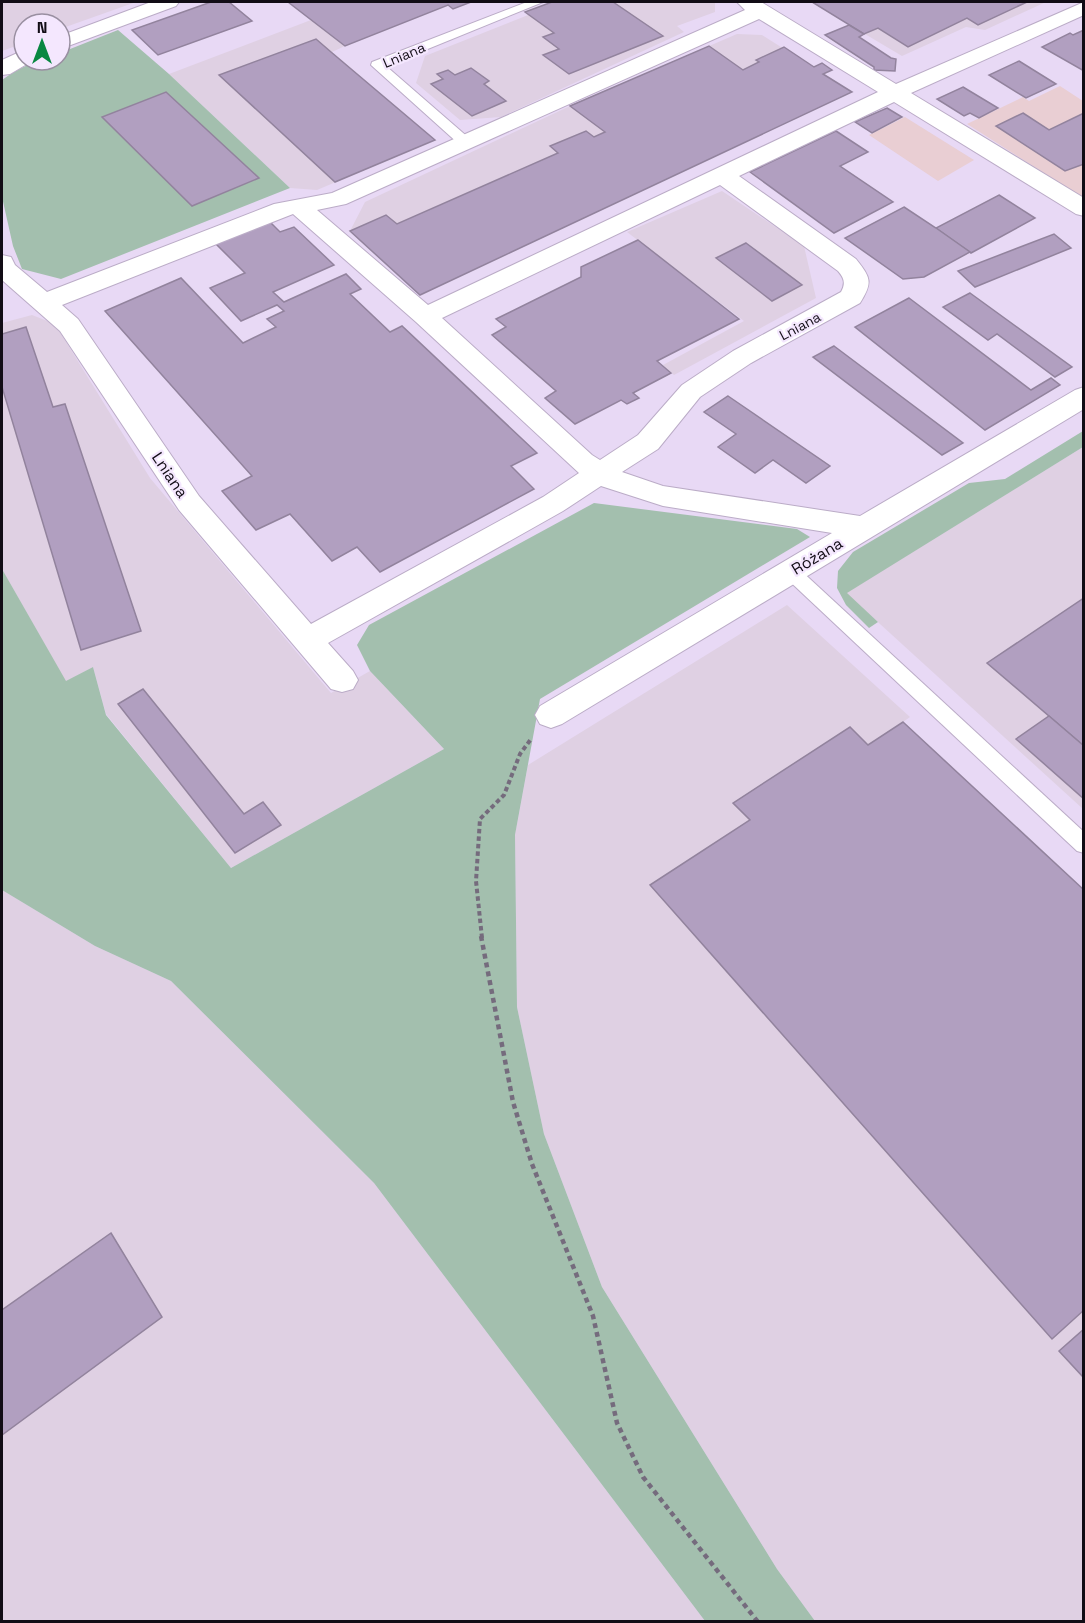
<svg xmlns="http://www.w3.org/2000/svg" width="1085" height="1623" viewBox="0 0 1085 1623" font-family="'Space Grotesk',sans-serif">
<rect width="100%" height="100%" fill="#e8d9f5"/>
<g fill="#e9ced3">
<path d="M1060,86L1083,101V198L967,124L1023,97L1029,101Z"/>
<path d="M905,117L974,160L938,181L869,135Z"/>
</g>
<g fill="#dfd0e3">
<path d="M2,2H136L60,29V24H24V43L2,51Z"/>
<path d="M561,2H715V12L677,26L684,32L501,117L460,120L416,83L425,56Z"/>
<path d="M811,2H1046L985,30L966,27L902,56Z"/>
<path d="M311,20L345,46L332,52L435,140L317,190L290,188L169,74Z"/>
<path d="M737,34L762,35L852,92L420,295L350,231L365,202L570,106Z"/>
<path d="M722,191L804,246L816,298L674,375L663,365L744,321L627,232Z"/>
<path d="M32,315L55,324L150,478L331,693L370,671L444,749L231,868L106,714L93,667L66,682L2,569V323Z"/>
<path d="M1083,447V809L846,593Z"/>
<path d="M787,605L910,717L903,722L1083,890V1621H815L777,1569L602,1287L544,1134L517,1007L515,835L528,765Z"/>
<path d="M2,890L95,946L171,981L374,1183L705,1621H2Z"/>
</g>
<g fill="#a3bfae">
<path d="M118,30L169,74L290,188L61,279L22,269L13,246L2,197V80C22,66 35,60 60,60V53Z"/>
<path d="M1083,431V447L847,593L878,622L869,628L846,605L837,588L838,571L853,552L969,483L1005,479Z"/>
<path d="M594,503L797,529L810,537L540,699L515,835L517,1007L544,1134L602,1287L777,1569L815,1621H705L374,1183L171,981L95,946L2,890V569L66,681L93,667L106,715L231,868L444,749L370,671L357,645L369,625Z"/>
</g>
<g fill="#b19fc0" stroke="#92839d" stroke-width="1.5">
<path d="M211,2H229L252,21L158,55L132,30Z"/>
<path d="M288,2H471L453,9L448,5L345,46Z"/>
<path d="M552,2H613L663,36L569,74L543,55L559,49L543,37L554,33L525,12Z"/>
<path d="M812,2H1027L978,25L967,18L908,47L878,28L864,34Z"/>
<path d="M849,25L864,34L859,37L891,58L896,59L895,71L874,70V67L825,35Z"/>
<path d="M1084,30V71L1042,47L1070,33L1073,35Z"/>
<path d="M316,39L331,52L435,140L335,182L219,75Z"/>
<path d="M709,46L743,70L759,62L756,60L784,47L814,67L822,63L832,70L823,74L852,92L420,295L350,231L386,215L397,224L558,153L550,146L586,131L594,137L605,132L570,106Z"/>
<path d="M1019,61L1056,84L1026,98L989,75Z"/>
<path d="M471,68L489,81L484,84L506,101L472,116L431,84L443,79L437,74L448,70L455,75Z"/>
<path d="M963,87L998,108L979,118L970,113L964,116L937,99Z"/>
<path d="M166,92L259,178L192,206L102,117Z"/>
<path d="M887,108L902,117L872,133L855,122Z"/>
<path d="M1023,113L1049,130L1084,113V164L1065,171L996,126Z"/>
<path d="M836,131L868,152L840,166L893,202L834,233L750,172Z"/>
<path d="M999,195L1035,218L971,253L936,228Z"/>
<path d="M904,207L936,228L970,252L924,277L903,279L845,238Z"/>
<path d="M269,221L280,232L294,227L334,265L273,292L284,302L346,274L361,289L350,294L390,332L402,326L537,453L511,466L534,489L380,572L357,547L332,561L290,514L256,530L222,491L252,476L105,311L181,278L243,343L276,327L267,319L284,311L277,305L241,321L210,288L245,273L216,244Z"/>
<path d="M1054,234L1071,248L975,287L958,271Z"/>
<path d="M638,240L739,319L657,361L671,373L633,393L639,398L627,404L621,400L575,424L545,398L556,391L492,335L506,327L496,319L581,277V267Z"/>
<path d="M746,243L802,285L772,301L716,258Z"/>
<path d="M970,293L1072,367L1055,377L997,334L988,340L943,307Z"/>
<path d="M909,298L1031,390L1051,378L1060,385L985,430L855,327Z"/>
<path d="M26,327L53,407L65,404L141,631L81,650L2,387V334Z"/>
<path d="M834,346L963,443L942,455L813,357Z"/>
<path d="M728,396L830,466L806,483L773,460L755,473L718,447L736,434L704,412Z"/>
<path d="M1084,598V746L987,663Z"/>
<path d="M143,689L244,814L263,802L281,825L235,853L118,704Z"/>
<path d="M1049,716L1084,746V799L1016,739Z"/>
<path d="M903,722L1084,890V1310L1052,1339L650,885L750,820L733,803L850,727L868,745Z"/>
<path d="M111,1233L162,1317L2,1435V1310Z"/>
<path d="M1084,1329V1378L1059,1351Z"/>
</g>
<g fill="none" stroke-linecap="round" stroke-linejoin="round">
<defs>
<g id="lane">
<path d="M527,2H543L386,66L470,139L472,142L470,145H460L371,65L372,62Z"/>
<path d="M791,565L797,567L1084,832V853L1077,851L785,577L782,572L785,567Z"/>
</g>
<g id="street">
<path d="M151,2H179L176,6L60,49V36Z"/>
<path d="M737,2H761L896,84L1084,2V15L911,93L1084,198V216L1076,214L894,102L739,176L856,259C871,278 873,282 860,303L751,363L700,397L658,449L622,472L663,486L860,516L1075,390L1084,387V409L562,724L551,728L540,724L535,715L540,706L832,533L663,506L601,486L563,511L328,643L353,671L358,680L353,689L342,692L331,689L179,510L60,331L2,280V255L11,257L15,265L47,292L274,204L332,193L745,10ZM759,19L878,92L428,305L317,210L346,204ZM720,185L838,271C844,278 846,283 841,292L733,351L682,385L638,435L600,460L592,455L442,318ZM293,214L416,322L579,473L543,497L311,624L199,496L78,319L62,305Z"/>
<path d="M24,50V60L32,61L10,74L2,75V60Z"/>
</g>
</defs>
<use href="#lane" stroke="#bbacc7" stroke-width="2"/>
<use href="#street" stroke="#bbacc7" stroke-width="2"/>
<path stroke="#756b7d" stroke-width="4" stroke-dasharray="4.5 3" stroke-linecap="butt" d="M482,938L476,881L480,819L504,795L520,754L531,739"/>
<path stroke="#756b7d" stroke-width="4.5" stroke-dasharray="5 4" stroke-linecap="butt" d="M481,936L513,1102L532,1164L593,1316L617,1423L643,1477L758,1622"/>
<use href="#lane" fill="#fff" fill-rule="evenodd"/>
<use href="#street" fill="#fff" fill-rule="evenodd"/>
</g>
<g text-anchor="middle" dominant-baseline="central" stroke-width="4.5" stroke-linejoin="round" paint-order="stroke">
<g font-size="14" fill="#110c15" stroke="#f4e7fe">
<text transform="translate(404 55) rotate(-23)">Lniana</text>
<text transform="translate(800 326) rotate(-28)">Lniana</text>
</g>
<g font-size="16" fill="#110c15" stroke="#f4e7fe">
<text transform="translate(170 475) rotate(56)">Lniana</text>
<text transform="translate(817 556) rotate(-31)">Różana</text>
</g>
</g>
<rect width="1085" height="1623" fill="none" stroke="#110c15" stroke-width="6"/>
<g transform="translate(42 42)"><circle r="28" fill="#f4e7fe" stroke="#998fa1" stroke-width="1.5"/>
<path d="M0-4.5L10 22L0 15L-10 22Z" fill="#088741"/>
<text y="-9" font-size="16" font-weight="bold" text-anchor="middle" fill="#110c15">N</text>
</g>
</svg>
